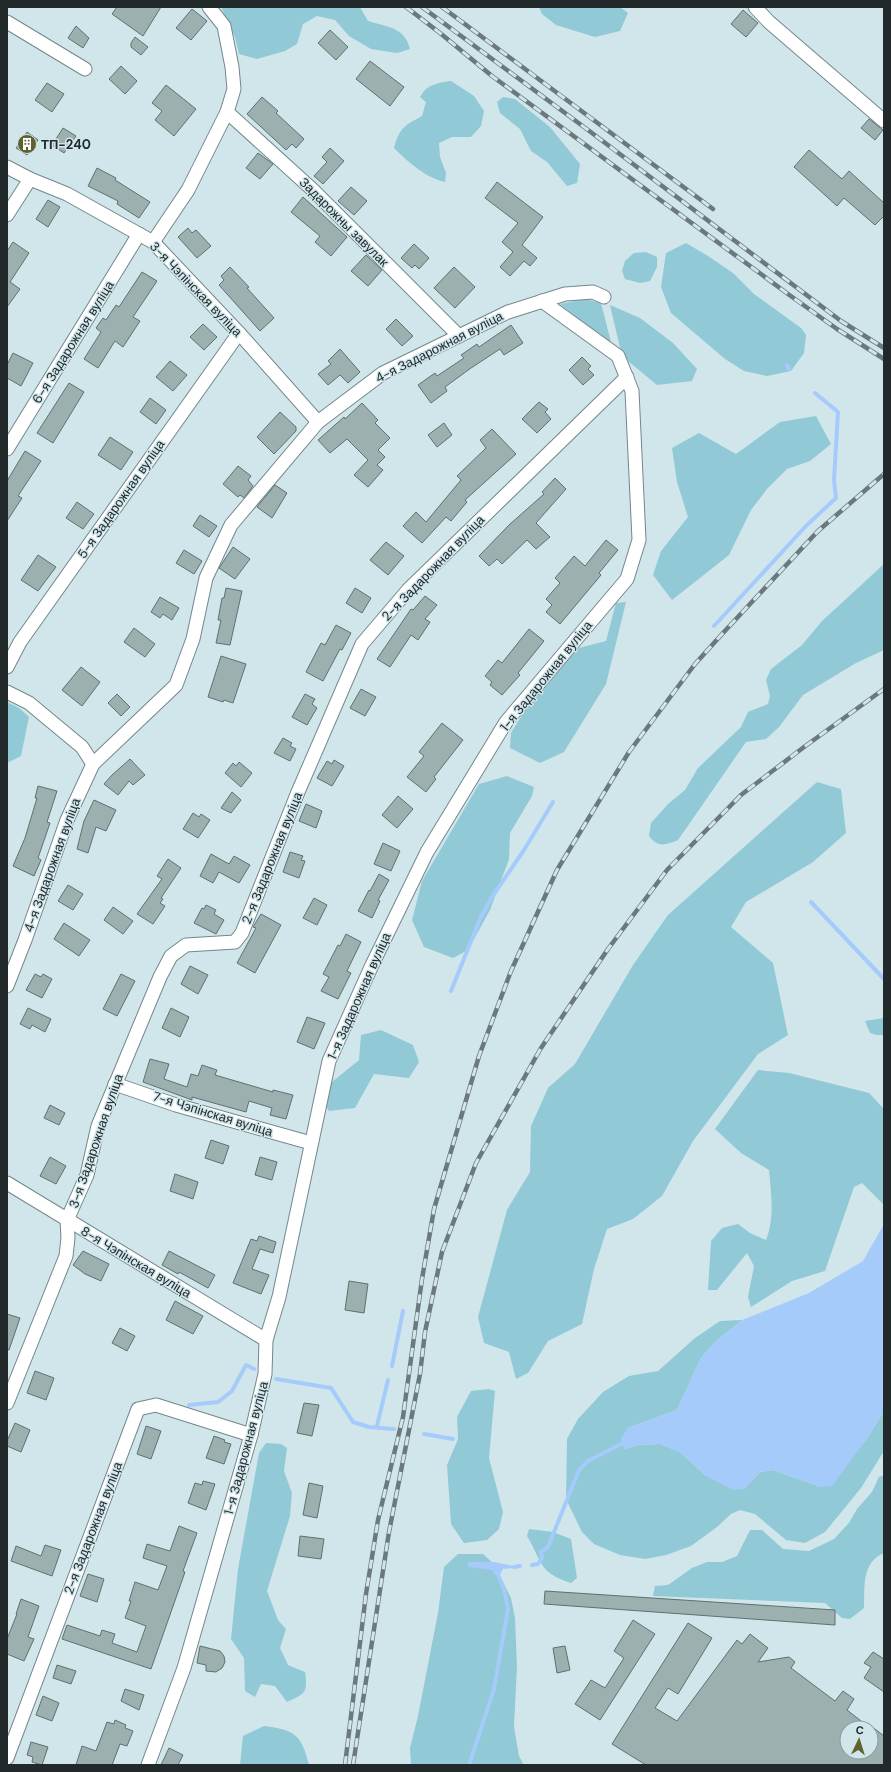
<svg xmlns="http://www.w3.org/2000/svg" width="891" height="1772" viewBox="0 0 891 1772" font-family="'DM Sans',sans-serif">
<rect width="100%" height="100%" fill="#d1e6eb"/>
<g fill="#91c9d6">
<path d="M221,7H360L368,21C387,27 405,27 410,49L397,53L371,49L349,36L335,20L317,16L303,24L297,44L285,51L257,59L239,54L235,37Z"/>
<path d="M539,7H620L628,13L620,31L595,37L556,25L542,14Z"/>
<path d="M451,81L474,96L484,111L481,126L471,137H452L439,143L440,157L446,173L445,182C426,178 408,162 394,148C400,127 404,126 422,116L426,102L420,97C427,84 438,83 451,81Z"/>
<path d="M503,97L515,99L550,127L580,164L577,183L567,186L547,162L531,151L520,129L500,113L497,102Z"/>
<path d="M686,243L708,256L733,273L754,294L801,328L806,335L804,353L791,371L767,376L744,371L725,359L671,313L661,287L666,253Z"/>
<path d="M646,252L657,257V267L650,281L640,283L625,279L622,271L625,261L634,253Z"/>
<path d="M585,299L601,303L612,346L560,304Z"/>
<path d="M610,305L640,318L673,343L697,369L692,381L657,385L622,356Z"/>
<path d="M816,416L831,444L810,461L787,469L767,489L751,510L729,555L672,600L653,575L661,551L688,517L677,482L672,448L699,433L736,454L780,422Z"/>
<path d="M884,564V650L856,663L803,695L779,727L766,739L746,742L678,840C666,845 658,848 649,836L651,823L668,804L685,790L698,768L741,727L748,712L768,704L770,696L766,680L771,669L802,645L822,621Z"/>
<path d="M626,602L606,684L564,752L540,763L510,748L511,733L527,707L575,649L606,641L616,603Z"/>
<path d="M7,702L19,708L29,717L21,756L7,763Z"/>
<path d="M507,776L534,787L532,796L510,833L509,859L490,910L468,950L453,958L424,947L412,920L422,881L479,784Z"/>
<path d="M817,782L841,789L846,833L813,862L746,902L731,927L773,963L788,1035L758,1054L693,1141L662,1196L633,1219L607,1229L594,1269L582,1324L548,1341L528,1373L516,1379L509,1352L484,1343L478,1317L507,1210L530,1172L531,1126L548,1088L575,1064L633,965L668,915Z"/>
<path d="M884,1018V1035H877L870,1033L865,1021Z"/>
<path d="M381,1030L413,1045L419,1062L409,1078L374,1074L355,1108L329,1111L325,1105L332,1082L359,1060L361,1035Z"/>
<path d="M758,1070L789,1073L869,1093L884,1109V1202L883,1204L862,1183L854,1187L825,1271L792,1281L751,1307L748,1297L754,1266L747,1253L717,1290H708L711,1241L722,1228L738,1224L750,1233L766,1240C775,1217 771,1194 769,1170L741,1153L715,1129Z"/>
<path d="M742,1320L716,1341L701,1358L677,1410L628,1428L624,1449L639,1445L660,1444L680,1452L705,1475L744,1489L760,1472L773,1470L821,1487L866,1440L884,1411V1451L861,1488L825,1532L805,1543L786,1540L755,1514L740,1510L731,1514L717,1527L691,1546L666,1555L645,1559L620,1555L594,1544L582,1532L566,1499L567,1439L578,1419L603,1392L629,1376L658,1371L695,1338L720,1321Z"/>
<path d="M489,1389L495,1391L489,1458L503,1512L499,1529L487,1540L464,1543L451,1524L447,1465L458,1439L457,1417L471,1391Z"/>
<path d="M266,1443L281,1444L287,1448L284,1471L292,1493L290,1516L267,1591L278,1620L286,1629L280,1648L288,1665L305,1672C308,1693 305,1694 287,1702L275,1686L261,1684L255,1697L245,1691L244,1658L231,1639L238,1569L259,1453Z"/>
<path d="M884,1475V1553C861,1563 865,1587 864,1608L850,1619L842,1618L825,1603L653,1596L655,1586L668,1585L692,1568L707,1562H722L737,1556L750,1530H762L783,1549L809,1551L834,1539L849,1523L857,1509L872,1492L879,1477Z"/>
<path d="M529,1529L553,1532L571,1539L577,1578L571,1583C538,1572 543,1563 527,1536Z"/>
<path d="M458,1554H483L494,1564L511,1598L515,1618L517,1666L514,1727L519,1756L524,1765H411L410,1748L418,1716L438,1613L444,1567Z"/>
<path d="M264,1726C295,1730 301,1734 309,1765H240L243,1736Z"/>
</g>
<g fill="#a5cbfb">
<path d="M884,1224V1411L866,1440L832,1486L821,1487L773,1470L760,1472L744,1489L733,1490L705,1475L680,1452L660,1444L639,1445L624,1449L621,1438L628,1428L677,1410L701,1358L716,1341L742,1320L809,1293L863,1261Z"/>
<path d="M469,1562H494L514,1566V1568L503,1569L500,1575H495L492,1570L469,1567L467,1565Z"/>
</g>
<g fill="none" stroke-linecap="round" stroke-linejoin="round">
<g stroke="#a5cbfb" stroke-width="4">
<path d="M787,365L789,369"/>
<path d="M714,626L806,526L836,498L834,480L838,412L815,393"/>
<path d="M811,902L884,979"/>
<path d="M451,991L480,919L492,897L524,850L553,802"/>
<path d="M392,1366L403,1311"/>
<path d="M276,1379L331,1388L353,1422L369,1427L394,1429"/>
<path d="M189,1405L218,1402L232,1391L246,1365L254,1369"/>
<path d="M377,1426L388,1380"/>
<path d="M424,1434L453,1439"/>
<path d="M532,1565L538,1564L542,1558L541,1552L548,1547L579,1470L588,1461L623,1443"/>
<path d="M514,1567L520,1566"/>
<path d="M469,1765L494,1689L508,1609L504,1589L498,1575"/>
</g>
</g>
<g fill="#9cb1af" stroke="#5d7170">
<path d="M117,7H161L143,36L112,14Z"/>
<path d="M192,9L207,21L191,40L176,28Z"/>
<path d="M743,10L758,23L746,37L731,24Z"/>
<path d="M76,26L89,38L83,48L68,38Z"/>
<path d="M330,30L348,47L336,60L318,43Z"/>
<path d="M135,37L148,47L141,55L131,47V43Z"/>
<path d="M370,61L404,87L390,106L356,79Z"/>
<path d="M121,66L137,81L125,94L109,79Z"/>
<path d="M47,83L64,94L52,112L35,100Z"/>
<path d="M166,85L196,109L174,136L155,120L162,111L152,103Z"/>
<path d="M262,97L278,111L276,113L304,139L296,148L292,144L286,150L247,114Z"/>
<path d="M869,119L883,130L875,140L861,128Z"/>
<path d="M63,128L76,136L64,153L52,145Z"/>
<path d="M27,132L38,140L27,155L16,148Z"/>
<path d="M330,148L344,161L323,184L314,176L327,162L322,157Z"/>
<path d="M809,150L842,179L849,171L884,203V216L875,225L844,198L837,206L794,167Z"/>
<path d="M258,153L273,164L260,179L246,168Z"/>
<path d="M97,168L116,178L115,180L150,202L139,218L117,204L118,201L88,186Z"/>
<path d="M497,182L543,217L522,245L537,258L530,266L524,261L510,276L500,267L513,252L502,242L518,223L485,198Z"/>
<path d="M351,187L367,201L354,215L338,201Z"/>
<path d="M303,197L347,237L331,256L315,242L320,236L291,212Z"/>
<path d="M48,200L60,207L48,227L36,219Z"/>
<path d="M188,228L192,233L196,230L211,246L197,258L178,237Z"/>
<path d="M13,242L29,253L10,282L20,289L7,307V251Z"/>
<path d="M414,244L429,258L419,269L415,265L412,268L401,258Z"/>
<path d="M366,255L382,270L368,286L351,271Z"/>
<path d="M230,267L249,287L247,288L274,318L260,331L219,285L224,280L221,276Z"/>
<path d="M454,267L475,287L455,308L434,288Z"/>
<path d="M142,272L157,281L133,317L140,321L123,347L115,341L98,368L84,359L101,332L96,328L103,318L106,320L116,305L119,307Z"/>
<path d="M396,319L413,336L402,346L386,329Z"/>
<path d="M203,324L217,337L204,350L190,337Z"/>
<path d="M511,325L523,343L504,355L500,349L471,368L445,387L447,391L431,403L418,385L435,373L437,376L464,358L461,355L477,344L479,347Z"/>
<path d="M340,349L360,372L348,383L340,375L328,385L318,374L331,364L328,361Z"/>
<path d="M13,353L33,363L21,386L7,378V365Z"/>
<path d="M582,357L591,366L588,369L594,375L583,385L569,370Z"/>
<path d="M170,361L187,375L173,391L156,377Z"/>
<path d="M69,383L84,392L53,443L37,433Z"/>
<path d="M150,398L166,410L156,424L140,412Z"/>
<path d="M539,402L548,409L545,412L551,419L537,433L522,419Z"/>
<path d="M362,403L378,420L375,423L390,438L378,450L385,457L377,465L383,470L368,487L354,475L368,460L347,439L330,453L318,440L344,417L345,419Z"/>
<path d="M280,412L296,427V431L274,454L257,437Z"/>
<path d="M444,423L452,435L437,447L428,435Z"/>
<path d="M492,429L516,454L465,500L467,502L451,521L446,517L422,543L403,526L416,512L426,522L461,480L457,476L486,448L480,440Z"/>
<path d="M110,437L133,452L121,470L98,455Z"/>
<path d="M25,451L41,461L18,496L22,498L7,521V481Z"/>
<path d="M238,466L251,476L248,480L253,486L244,498L240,495L238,497L223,484Z"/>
<path d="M555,478L566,489L536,523L550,537L536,549L527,540L502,564L497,559L489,566L479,556L509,525L544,494L542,492Z"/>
<path d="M275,485L287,493L272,518L257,507Z"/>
<path d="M77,502L94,514L83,529L66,518Z"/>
<path d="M200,515L217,526L209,537L193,526Z"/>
<path d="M606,540L618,550L599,573L601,575L560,624L546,612L552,605L546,599L560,583L555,578L574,556L585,566Z"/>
<path d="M386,542L404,556L388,575L370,560Z"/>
<path d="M233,547L250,559L235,579L219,568Z"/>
<path d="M184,550L202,561L194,574L176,563Z"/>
<path d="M38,555L56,567L38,591L21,580Z"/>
<path d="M226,588L242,591L230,645L216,643L221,620H218L222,598H224Z"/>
<path d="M355,588L371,598L362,613L346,603Z"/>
<path d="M425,596L437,605L425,619L430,622L418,640L411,635L390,667L377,659L411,609L413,610Z"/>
<path d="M160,597L179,608L172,620L163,614L160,618L151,612Z"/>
<path d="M336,625L351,633L342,650L340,649L323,681L306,672L321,643L325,645Z"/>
<path d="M134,628L155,644L145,657L124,642Z"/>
<path d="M529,629L544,641L518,673L520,675L502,695L490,685L492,682L485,676L498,660L502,663Z"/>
<path d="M221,656L246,664L233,703L224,700L223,702L208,697Z"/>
<path d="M81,667L100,682L82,706L62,690Z"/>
<path d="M361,689L376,697L365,716L350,708Z"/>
<path d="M117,694L130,707L121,716L108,703Z"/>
<path d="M305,694L315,699L312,704L317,708L307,725L292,717Z"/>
<path d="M442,723L463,740L434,777L436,779L426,792L407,777L424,756L419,752Z"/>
<path d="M283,738L292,743L290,746L296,749L290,761L274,753Z"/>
<path d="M130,759L145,775L133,785L129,781L118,795L104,784L112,775Z"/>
<path d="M334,760L344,766L332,786L317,778L327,761L332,764Z"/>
<path d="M239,762L252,773L241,787L225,773L233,763L236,766Z"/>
<path d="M38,786L57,791L47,822L50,823L38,858L41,860L34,876L13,866L25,838L37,798H35Z"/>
<path d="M232,792L241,800L231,813L221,808Z"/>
<path d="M398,796L413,809L397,828L382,815Z"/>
<path d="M94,800L116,810L106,831L96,827L88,853L77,849L84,821Z"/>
<path d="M306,804L322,811L316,828L299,821Z"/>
<path d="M193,813L199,817L201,814L210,820L198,838L183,829Z"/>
<path d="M383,843L400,851L391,871L374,864Z"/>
<path d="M290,852L303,856L301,860L305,861L299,878L283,872Z"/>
<path d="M211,854L229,864L234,856L250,865L239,883L219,872L213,883L200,876Z"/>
<path d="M168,859L181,868L161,898L163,899L160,903L165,906L153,924L137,914L162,879L157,876Z"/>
<path d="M379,874L389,880L378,900L380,901L372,918L358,911L369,890L370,891Z"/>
<path d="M68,885L83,894L73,910L58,901Z"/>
<path d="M314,898L327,905L317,925L303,918Z"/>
<path d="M206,905L216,910L214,914L224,920L216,934L194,923L202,908L204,909Z"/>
<path d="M113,907L133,921L123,934L104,920Z"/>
<path d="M261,914L281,925L255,973L237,963L256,928L253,927Z"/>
<path d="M64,923L90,940L79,956L54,939Z"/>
<path d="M346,934L361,942L347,971L351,973L338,999L321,991L329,977L323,974L338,945L340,946Z"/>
<path d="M190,966L208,975L198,994L181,984Z"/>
<path d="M35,974L41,977L43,974L52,979L42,998L26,990Z"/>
<path d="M121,974L135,981L117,1016L103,1009Z"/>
<path d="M28,1008L51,1019L45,1032L32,1025L30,1029L20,1024Z"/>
<path d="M171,1008L189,1017L180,1037L162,1028Z"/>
<path d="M307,1017L325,1023L314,1049L297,1042Z"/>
<path d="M150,1059L169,1064L164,1079L187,1087L191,1074L198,1076L202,1065L217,1070L215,1075L273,1092V1090L293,1095L286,1119L270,1115L272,1108L249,1101L246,1112L192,1097V1100L143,1082Z"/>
<path d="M50,1105L65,1113L59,1125L44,1118Z"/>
<path d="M211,1140L229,1146L223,1164L205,1158Z"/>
<path d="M50,1157L66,1166L56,1184L40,1176Z"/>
<path d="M260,1157L277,1162L272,1180L255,1175Z"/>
<path d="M175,1174L198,1182L193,1199L170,1191Z"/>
<path d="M259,1236L276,1242L273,1253L260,1249L252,1269L269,1275L261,1294L233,1283L251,1239L257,1241Z"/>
<path d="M83,1251L109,1264L101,1281L85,1274L73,1265Z"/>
<path d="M169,1251L215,1275L208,1288L179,1272L178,1274L162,1265Z"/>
<path d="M349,1281L368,1284L364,1313L345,1310Z"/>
<path d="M175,1301L203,1316L193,1334L166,1320Z"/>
<path d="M7,1314L20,1318L9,1350H7Z"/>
<path d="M120,1328L135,1336L127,1351L112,1343Z"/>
<path d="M35,1371L54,1378L46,1400L27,1393Z"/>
<path d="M304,1403L319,1405L312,1436L297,1433Z"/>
<path d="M15,1423L30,1430L21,1452L7,1446V1441Z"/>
<path d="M146,1426L161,1431L151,1459L137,1454Z"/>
<path d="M214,1436L225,1440L224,1442L231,1444L224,1464L206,1458Z"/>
<path d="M203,1481L215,1484L206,1510L188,1503L195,1483L202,1485Z"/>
<path d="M309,1483L323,1486L317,1518L303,1515Z"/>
<path d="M179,1526L197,1533L183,1571L185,1572L151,1669L62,1639L67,1625L100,1636L102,1630L115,1634L112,1643L137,1652L146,1626L125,1618L131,1601H129L135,1582L158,1590L167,1566L143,1558L147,1544L170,1551Z"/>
<path d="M300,1536L324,1539L321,1559L298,1556Z"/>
<path d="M45,1545L61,1550L52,1576L11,1561L16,1546L41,1556Z"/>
<path d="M88,1574L104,1579L97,1602L80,1596Z"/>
<path d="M545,1591L835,1610V1625L544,1604Z"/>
<path d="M21,1599L39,1606L28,1637L34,1639L24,1661L7,1654V1639L17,1614H16Z"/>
<path d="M633,1620L655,1634L600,1720L575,1704L591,1680L605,1688L624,1658L614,1651Z"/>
<path d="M688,1623L712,1638L678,1694L668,1688L655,1708L677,1721L737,1640L742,1644L750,1634L768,1648L758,1662L789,1657L795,1662L791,1668L835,1701L843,1691L854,1699L847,1710L870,1728H847V1752H871V1726L884,1736V1765H646L612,1744Z"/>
<path d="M200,1646L220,1651L224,1656L225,1662L222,1668L216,1672L206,1671V1665L197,1663Z"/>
<path d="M565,1646L570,1670L557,1673L553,1648Z"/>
<path d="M873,1652L884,1659V1692L864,1678L871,1667L864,1663Z"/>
<path d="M57,1665L76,1671L71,1684L53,1678Z"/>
<path d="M125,1689L144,1695L139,1710L121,1701Z"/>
<path d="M43,1696L59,1703L52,1721L36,1715Z"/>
<path d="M115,1720L126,1725L125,1728L133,1731L127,1746L120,1744L112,1765H76L82,1746L96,1751L107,1722L114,1724Z"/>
<path d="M31,1742L48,1747L42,1765L32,1762L33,1757L27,1755Z"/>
<path d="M169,1748L183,1755L178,1765H161Z"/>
</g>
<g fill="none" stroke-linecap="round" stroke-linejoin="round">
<defs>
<g id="minor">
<path d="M755,7L769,22L884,121"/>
<path d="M7,22L85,69"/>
<path d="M227,112L313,190L459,336"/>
<path d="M7,167L30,179L67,194L153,242L239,333L318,422"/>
<path d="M7,215L30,179"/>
<path d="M153,242L188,190L227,112L234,89L232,67L224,26L209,7"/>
<path d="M7,449L139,234"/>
<path d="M7,667L20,642L239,333"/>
<path d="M7,692L29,703L82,747L93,764"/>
<path d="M7,986L25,940L67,820L93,764L176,685L193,639L206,578L231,525L318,422L383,373L508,312L565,294L593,292L604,297"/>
<path d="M115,1084L176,1105L311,1143"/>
<path d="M7,1183L266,1340"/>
<path d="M7,1403L66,1256L68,1238L67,1220L87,1175L98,1126L160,977L171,956L186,945L235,942L242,933L298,792L362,644L408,590L627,377"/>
<path d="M7,1758L138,1409L156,1405L251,1435"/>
<path d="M148,1765L184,1668L251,1435L265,1374L266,1340L279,1297L329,1061L372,965L427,852L506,722L627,579L639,540L632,391L618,356L542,301"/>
</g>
</defs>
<use href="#minor" stroke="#73878b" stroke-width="15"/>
<use href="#minor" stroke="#fff" stroke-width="13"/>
<defs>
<g id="rail">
<path d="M406,7L440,33L492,76L788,294L837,329L884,359"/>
<path d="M422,7L588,130L841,321L884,348"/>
<path d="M442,7L713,209"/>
<path d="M345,1765L366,1594L378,1520L403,1417L422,1279L434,1209L479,1056L511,971L557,870L629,752L695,664L723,633L818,531L884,474"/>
<path d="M353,1765L389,1532L420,1374L425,1332L442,1252L476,1163L541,1048L608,949L667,870L741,795L804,747L884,689"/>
</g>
</defs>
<use href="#rail" stroke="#6b797c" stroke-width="4.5"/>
<use href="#rail" stroke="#d1e6eb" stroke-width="3" stroke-dasharray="9" stroke-linecap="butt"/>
</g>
<defs>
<symbol id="building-disc" viewBox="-11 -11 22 22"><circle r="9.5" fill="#60612e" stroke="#d1e6eb"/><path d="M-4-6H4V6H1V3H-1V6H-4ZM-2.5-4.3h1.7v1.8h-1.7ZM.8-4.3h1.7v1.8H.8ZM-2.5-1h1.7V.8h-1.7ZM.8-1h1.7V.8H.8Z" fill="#fff"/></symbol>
</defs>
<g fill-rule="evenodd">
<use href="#building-disc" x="16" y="133" width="22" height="22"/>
</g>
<g text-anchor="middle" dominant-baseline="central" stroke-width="3" stroke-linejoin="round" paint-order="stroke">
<g font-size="13" font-weight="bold" fill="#21292b" stroke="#d1e6eb" text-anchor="start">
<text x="41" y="144">ТП-240</text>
</g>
<g font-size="13" fill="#21292b" stroke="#d1e6eb">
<text transform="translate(344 222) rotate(45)">Задарожны завулак</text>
<text transform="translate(196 289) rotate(46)">3-я Чэпінская вуліца</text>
<text transform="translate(73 342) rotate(-58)">6-я Задарожная вуліца</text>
<text transform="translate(439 347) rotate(-27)">4-я Задарожная вуліца</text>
<text transform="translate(121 499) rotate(-55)">5-я Задарожная вуліца</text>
<text transform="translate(433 568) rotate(-46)">2-я Задарожная вуліца</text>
<text transform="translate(546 676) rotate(-51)">1-я Задарожная вуліца</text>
<text transform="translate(272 858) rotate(-68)">2-я Задарожная вуліца</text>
<text transform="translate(52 865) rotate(-70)">4-я Задарожная вуліца</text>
<text transform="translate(359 996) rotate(-66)">1-я Задарожная вуліца</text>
<text transform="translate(213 1114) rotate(17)">7-я Чэпінская вуліца</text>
<text transform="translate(96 1141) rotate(-71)">3-я Задарожная вуліца</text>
<text transform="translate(136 1262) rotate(31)">8-я Чэпінская вуліца</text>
<text transform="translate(246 1448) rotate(-75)">1-я Задарожная вуліца</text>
<text transform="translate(93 1528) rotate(-69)">2-я Задарожная вуліца</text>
</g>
</g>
<rect width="891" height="1772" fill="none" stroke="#21292b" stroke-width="16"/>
<g transform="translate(859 1740) rotate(4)"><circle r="19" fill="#d1e6eb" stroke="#8b9a9e"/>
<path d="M0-3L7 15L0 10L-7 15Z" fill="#60612e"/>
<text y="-6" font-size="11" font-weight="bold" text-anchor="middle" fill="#21292b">С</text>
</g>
</svg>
